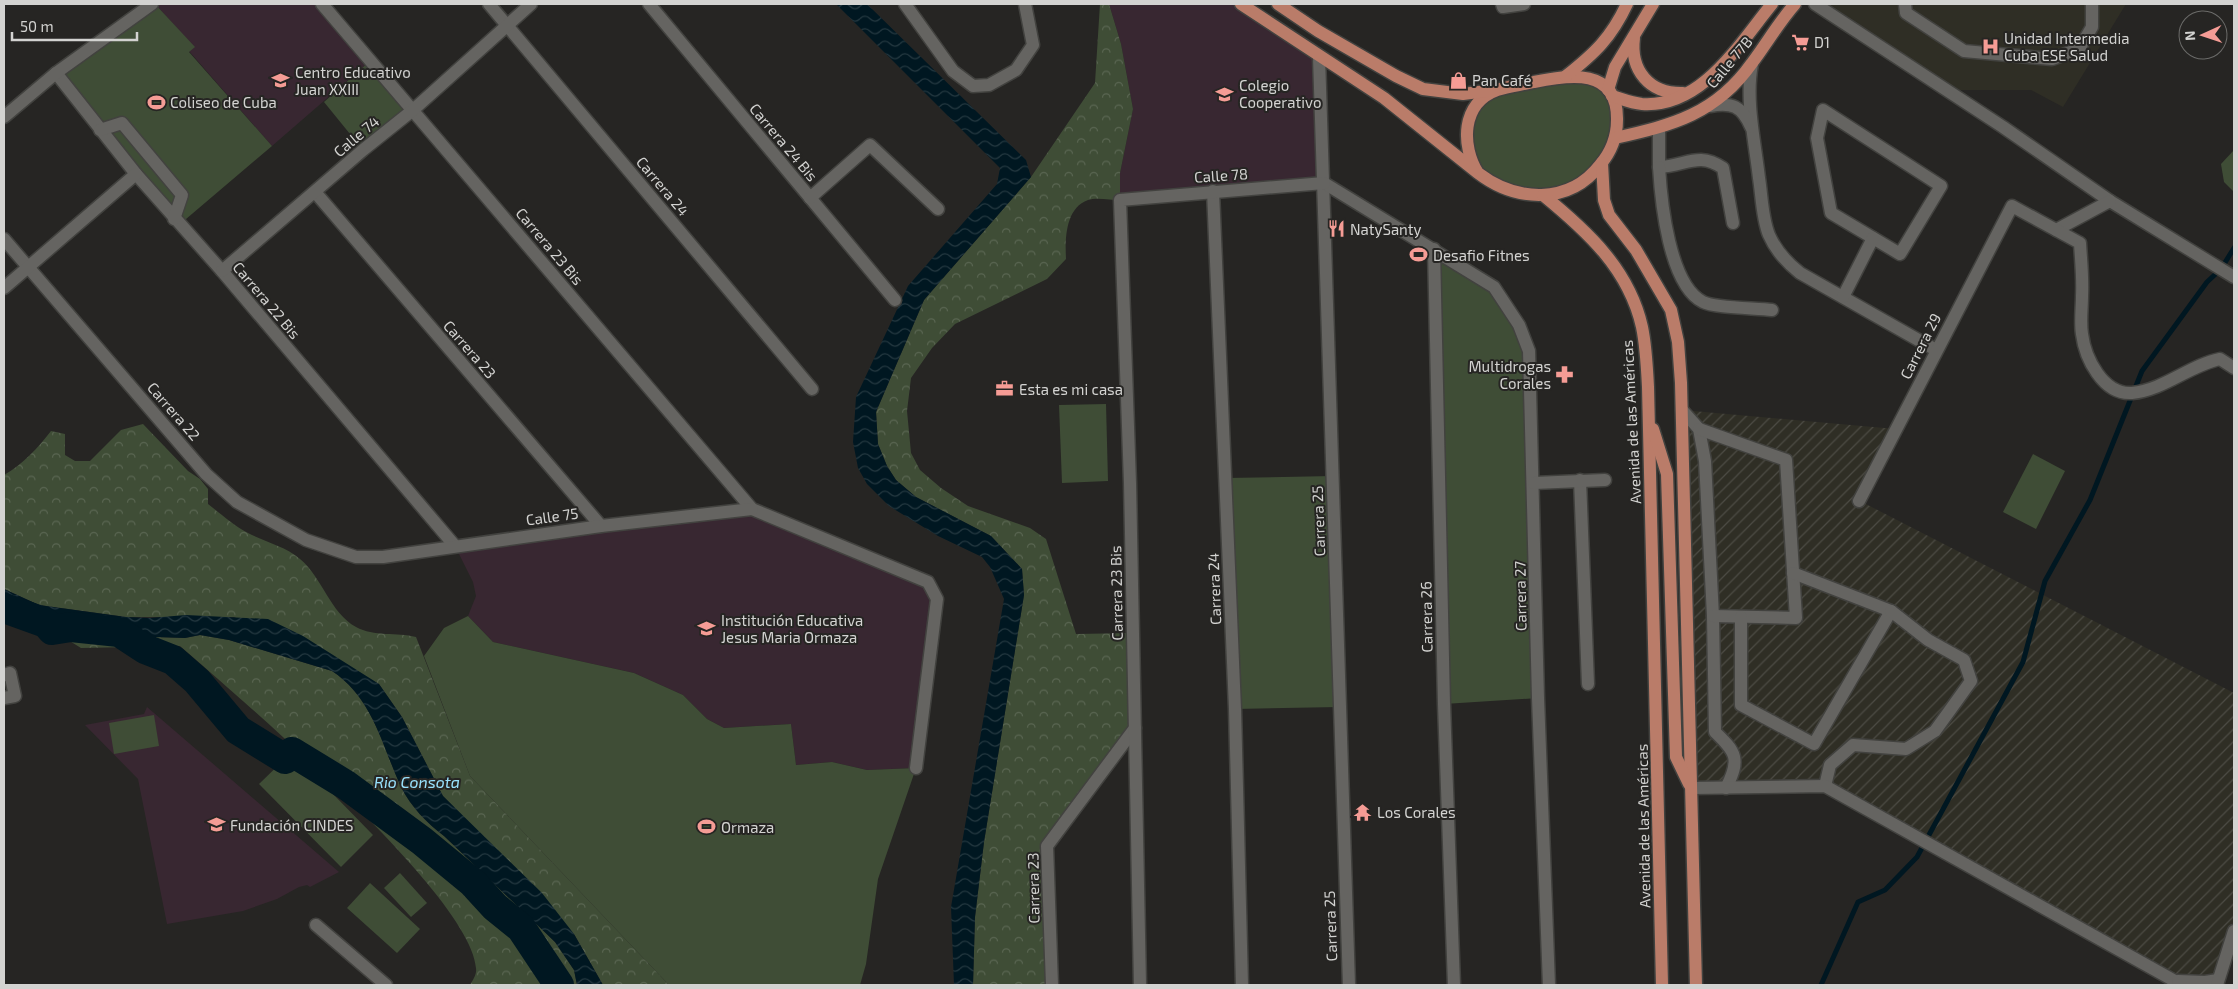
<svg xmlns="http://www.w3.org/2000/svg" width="2238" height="989" viewBox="0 0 2238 989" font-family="'Exo 2',sans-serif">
<defs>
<pattern id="industrial-furrows" width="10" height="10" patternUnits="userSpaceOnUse" patternTransform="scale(1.25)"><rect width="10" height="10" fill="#2f2e25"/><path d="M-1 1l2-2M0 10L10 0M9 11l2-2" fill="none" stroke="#4c4b44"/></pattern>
<pattern id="forest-crowns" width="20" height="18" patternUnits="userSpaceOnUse" patternTransform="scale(1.25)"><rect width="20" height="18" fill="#3f4d36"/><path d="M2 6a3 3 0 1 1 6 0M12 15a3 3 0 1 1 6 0" fill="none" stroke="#5a6652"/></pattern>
<pattern id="water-waves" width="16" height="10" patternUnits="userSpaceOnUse" patternTransform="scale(1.25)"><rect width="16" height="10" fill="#001721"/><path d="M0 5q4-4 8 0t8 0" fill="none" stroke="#243840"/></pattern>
</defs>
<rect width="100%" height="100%" fill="#262523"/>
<path fill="url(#industrial-furrows)" d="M1682,410L1896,429L1860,501L2234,693V931L2218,980L2178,981L1825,786L1692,788Z"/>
<g fill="#382731">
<path d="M155,4H322L370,61L272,146L189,51L194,47Z"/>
<path d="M1109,4H1241L1319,57L1324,183L1120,200V173L1133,109L1121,44Z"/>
<path d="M752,509L928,582L937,599L916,768L867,770L832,762L796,765L791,724L724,728L707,719L683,695L634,673L493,642L468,616L476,596L473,582L455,546Z"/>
<path d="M147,707L339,872L310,887L307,885L299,887L277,899L243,911L167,924L138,779L85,725L144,714Z"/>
</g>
<path fill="#2f2e25" d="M1815,4H2126L2063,107L2031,90H1947Z"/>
<g fill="#3f4d36">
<path d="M155,4L195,47L189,52L272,146L179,225L56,73Z"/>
<path d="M370,61L413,110L363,150L324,102Z"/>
<path d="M1566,76L1608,90L1617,126L1593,174L1543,195L1478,173L1467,127L1483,99Z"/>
<path d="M2234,150V192L2224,182L2221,164Z"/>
<path d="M1434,249L1494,287L1529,351L1538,698L1444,704Z"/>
<path d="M1106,404L1108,481L1062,483L1059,405Z"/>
<path d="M2033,454L2065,471L2036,529L2003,512Z"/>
<path d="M1333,476L1339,707L1235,709L1226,478Z"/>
<path d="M468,616L493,642L634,673L683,695L707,719L724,728L791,724L796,765L832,762L867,770L916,768L878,879L866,964L860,985H669L470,776L424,656L444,628Z"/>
<path d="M154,715L159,746L114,754L109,723Z"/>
<path d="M292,752L373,835L341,867L259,784Z"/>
<path d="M400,873L427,903L411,917L384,888Z"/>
<path d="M370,883L420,929L397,953L347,908Z"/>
</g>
<g fill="url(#forest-crowns)">
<path d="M1100,4H1109L1121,44L1133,109L1120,173V200C1111,200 1096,197 1088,200C1065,208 1065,240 1066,259L1047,279L955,324L932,348L911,378L907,411L911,453L920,470L941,488L968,506L1030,528L1046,539L1076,634L1133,633L1135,728L1047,846L1052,985H973L975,917L984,842L1024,595L1022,569L991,536L916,497L896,480L887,466L878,444L876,412L924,300L1031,177L1095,83Z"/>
<path d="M143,424L188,471L200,479L208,489V504C221,514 234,526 248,533C265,542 285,546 300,559C322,577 330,613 356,627C374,637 396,632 416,637L470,776L669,985H603L574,934L443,796L402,717L379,684L234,617H126L39,605L4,589V475C23,464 38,448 51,431L65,434V455L75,461H90L121,430Z"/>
<path d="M4,607L71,627L155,637L185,638L200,635L229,640L332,671C373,698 382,745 401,787C411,807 427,823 444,836L555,942L574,970L577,985H470C473,980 477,974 476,968C471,895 241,699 180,646L81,648L52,630L4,610Z"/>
</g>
<g fill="url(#water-waves)">
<path d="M836,4H867L1026,160L1031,177L924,300L876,412L878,444L887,466L896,480L916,497L991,536L1022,569L1024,595L984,842L975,917L973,985H954L951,907L1004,599L990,567L982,557L938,536L889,506L867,484L858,468L853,442L856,397L908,286L997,184L1000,168Z"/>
<path d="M4,589L39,605L126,617L150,618L186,615L268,619L303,636L379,684L402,717L443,796L542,893L574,934L603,985H577L574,970L555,942L444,836C427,823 411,807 401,787C382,746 373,698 332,671L229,640L200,635L185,638L155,637L71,627L46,623L4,607Z"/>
</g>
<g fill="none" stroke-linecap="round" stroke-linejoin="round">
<path stroke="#001721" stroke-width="5" d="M1821,985L1858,902L1885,890L1917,857L2023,662L2045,581L2090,500L2142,371L2207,282L2221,269L2234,248"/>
<path stroke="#001721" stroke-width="30" d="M4,608L46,623L52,630L71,627L119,632L145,649L173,660L197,681L238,730L285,759L292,752L346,785L422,841L473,883L495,907L521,928L559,985"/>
<defs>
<g id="minor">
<path d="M322,4L752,509L928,582L937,599L916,768"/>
<path d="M489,4L812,389"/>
<path d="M649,4L895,300"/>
<path d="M905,4L953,71L973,86L989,85L1016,70L1033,45L1025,4"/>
<path d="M1502,4L1503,7L1524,4"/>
<path d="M1815,4L2003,127L2110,201L2234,277"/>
<path d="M1905,4L1906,13L1964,51L2052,59L2079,49L2092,27V4"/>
<path d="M1319,57L1349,985"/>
<path d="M1752,64C1745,100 1755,142 1759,178C1762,197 1762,218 1769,235C1776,251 1786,262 1800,273L1936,350"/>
<path d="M56,73L136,174L222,271L455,546"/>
<path d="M1710,106C1732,102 1742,106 1751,127"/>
<path d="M1823,110L1941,186L1900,254L1831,213L1817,138Z"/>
<path d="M4,117L56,73L152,4"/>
<path d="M1659,128V167C1686,166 1698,151 1723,168L1733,223"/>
<path d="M100,130L122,123L182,195L174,219"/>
<path d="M1659,167C1661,201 1669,285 1703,302C1714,308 1756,308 1772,310"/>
<path d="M1324,183L1494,287L1519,325L1529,351L1538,698L1549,985"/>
<path d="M1213,191L1235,709L1242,985"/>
<path d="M315,192L601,526"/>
<path d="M810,198L870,145L938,209"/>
<path d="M2056,230L2110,201"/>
<path d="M4,239L206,474L237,502L306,540L356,557H383L601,526L752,509"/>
<path d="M1434,249L1444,704L1454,985"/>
<path d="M222,271L363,150L413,110L531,4"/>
<path d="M4,288L136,174"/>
<path d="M1843,297L1873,238"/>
<path d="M1682,410L1699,429L1705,461L1713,616L1715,732C1736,752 1741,759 1726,788"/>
<path d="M1699,429L1786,460L1796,618L1713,616"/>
<path d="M1580,480L1588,684"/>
<path d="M1534,483L1605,480"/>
<path d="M1859,501L2012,206L2080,243C2081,261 2083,278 2082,296C2082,308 2080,322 2082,334C2085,358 2103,395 2132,393C2164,390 2190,365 2220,359L2234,368"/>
<path d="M1741,617V705L1814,744L1891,611L1793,573"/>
<path d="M4,675L10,673L15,696L4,698"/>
<path d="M1825,786L1830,765L1853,745L1906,749L1935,731L1971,681L1964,660L1928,640L1891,611"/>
<path d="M1692,788L1825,786L2182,985"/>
<path d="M316,925L386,985"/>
<path d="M2178,981L2205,982L2218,980"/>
<path d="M1052,985L1047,846L1135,728"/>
<path d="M1140,985L1130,483L1120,200L1324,183"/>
<path d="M2217,985L2234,931"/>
</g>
<g id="major">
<path d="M1241,4L1384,98L1478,173C1516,202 1569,205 1600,165C1611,152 1617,137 1617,120C1618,67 1569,75 1534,82C1522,85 1509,86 1497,90C1461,103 1461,146 1478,173"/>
<path d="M1278,4L1318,31L1396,76L1423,89L1463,94L1494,90"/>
<path d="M1634,38C1630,70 1649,94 1683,93"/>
<path d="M1566,76C1595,53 1611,38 1627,4"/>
<path d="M1608,90L1615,67L1653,4"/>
<path d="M1612,96C1622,99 1631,103 1642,104C1702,108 1739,44 1772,4"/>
<path d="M1615,138C1673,125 1716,114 1752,63C1767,43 1779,22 1795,4"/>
<path d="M1602,163L1604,200L1609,215L1636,250L1671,310L1678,342L1681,383L1696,985"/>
<path d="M1543,195C1587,231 1629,269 1642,327C1646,346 1647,367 1648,387L1662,985"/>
<path d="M1653,429L1667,474L1676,757L1689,784"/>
</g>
</defs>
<use href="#minor" stroke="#42423f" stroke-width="15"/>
<use href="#major" stroke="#42423f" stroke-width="15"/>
<use href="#minor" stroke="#656461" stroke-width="12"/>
<use href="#major" stroke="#ba7c69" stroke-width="12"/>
</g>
<defs>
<symbol id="supermarket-bare" viewBox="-9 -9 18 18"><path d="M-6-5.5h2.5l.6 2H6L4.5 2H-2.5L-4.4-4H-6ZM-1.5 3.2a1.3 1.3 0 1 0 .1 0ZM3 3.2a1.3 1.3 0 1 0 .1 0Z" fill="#f59c95" stroke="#262523" stroke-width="2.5" paint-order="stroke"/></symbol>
<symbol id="hospital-bare" viewBox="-9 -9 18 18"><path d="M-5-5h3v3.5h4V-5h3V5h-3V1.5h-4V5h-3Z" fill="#f59c95" stroke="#262523" stroke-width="2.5" paint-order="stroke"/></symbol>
<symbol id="shop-bare" viewBox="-9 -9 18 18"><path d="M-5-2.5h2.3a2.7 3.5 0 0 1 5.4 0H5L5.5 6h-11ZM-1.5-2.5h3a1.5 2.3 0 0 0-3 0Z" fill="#f59c95" stroke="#262523" stroke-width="2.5" paint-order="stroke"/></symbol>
<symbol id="school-bare" viewBox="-9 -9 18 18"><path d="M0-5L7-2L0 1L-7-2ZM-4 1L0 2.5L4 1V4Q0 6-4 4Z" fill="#f59c95" stroke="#262523" stroke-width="2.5" paint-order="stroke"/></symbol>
<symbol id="stadium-bare" viewBox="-9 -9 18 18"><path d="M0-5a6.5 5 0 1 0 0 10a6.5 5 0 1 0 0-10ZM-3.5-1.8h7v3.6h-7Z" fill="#f59c95" stroke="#262523" stroke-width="2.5" paint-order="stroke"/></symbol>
<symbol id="restaurant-bare" viewBox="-9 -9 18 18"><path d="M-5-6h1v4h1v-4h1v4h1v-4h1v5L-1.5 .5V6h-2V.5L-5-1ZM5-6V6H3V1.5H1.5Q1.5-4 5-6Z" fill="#f59c95" stroke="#262523" stroke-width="2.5" paint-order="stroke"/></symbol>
<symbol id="pharmacy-bare" viewBox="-9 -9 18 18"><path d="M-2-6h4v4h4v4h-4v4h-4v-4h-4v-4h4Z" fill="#f59c95" stroke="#262523" stroke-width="2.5" paint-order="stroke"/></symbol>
<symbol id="office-bare" viewBox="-9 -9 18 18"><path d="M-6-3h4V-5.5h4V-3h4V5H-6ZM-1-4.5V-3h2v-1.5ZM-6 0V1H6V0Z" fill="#f59c95" stroke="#262523" stroke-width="2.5" paint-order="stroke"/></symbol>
<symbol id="temple-bare" viewBox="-9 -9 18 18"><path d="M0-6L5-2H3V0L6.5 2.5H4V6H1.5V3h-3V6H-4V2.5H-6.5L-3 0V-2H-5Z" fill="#f59c95" stroke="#262523" stroke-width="2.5" paint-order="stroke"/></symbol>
</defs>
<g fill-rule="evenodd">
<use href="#supermarket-bare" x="1788" y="30" width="25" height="25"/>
<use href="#hospital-bare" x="1978" y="34" width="25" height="25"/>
<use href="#shop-bare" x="1446" y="68" width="25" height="25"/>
<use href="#school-bare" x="268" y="68" width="25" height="25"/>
<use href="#school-bare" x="1212" y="82" width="25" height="25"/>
<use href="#stadium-bare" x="144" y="90" width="25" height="25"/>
<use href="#restaurant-bare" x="1324" y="216" width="25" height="25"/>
<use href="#stadium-bare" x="1406" y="242" width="25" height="25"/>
<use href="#pharmacy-bare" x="1552" y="362" width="25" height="25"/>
<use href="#office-bare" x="992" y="376" width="25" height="25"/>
<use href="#school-bare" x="694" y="616" width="25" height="25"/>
<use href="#temple-bare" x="1350" y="800" width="25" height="25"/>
<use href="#school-bare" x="204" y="812" width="25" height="25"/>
<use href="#stadium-bare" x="694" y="814" width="25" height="25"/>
</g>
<g text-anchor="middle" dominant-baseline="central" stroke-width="4" stroke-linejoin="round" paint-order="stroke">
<g font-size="15" fill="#d3d3d1" stroke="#262523" text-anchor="start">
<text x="2004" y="38">Unidad Intermedia<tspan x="2004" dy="17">Cuba ESE Salud</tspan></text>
<text x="1814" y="42">D1</text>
<text x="295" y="72">Centro Educativo<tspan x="295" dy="17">Juan XXIII</tspan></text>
<text x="1472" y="80">Pan Café</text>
<text x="1239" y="85">Colegio<tspan x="1239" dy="17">Cooperativo</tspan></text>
<text x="170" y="102">Coliseo de Cuba</text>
<text x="1350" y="229">NatySanty</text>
<text x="1433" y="255">Desafio Fitnes</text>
<text x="1551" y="366" text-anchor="end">Multidrogas<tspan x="1551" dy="17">Corales</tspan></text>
<text x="1019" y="389">Esta es mi casa</text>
<text x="721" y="620">Institución Educativa<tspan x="721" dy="17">Jesus Maria Ormaza</tspan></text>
<text x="1377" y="812">Los Corales</text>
<text x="230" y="825">Fundación CINDES</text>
<text x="721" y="827">Ormaza</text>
</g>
<g font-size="15" fill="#d3d3d1" stroke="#262523">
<text transform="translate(1729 62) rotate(-50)">Calle 77B</text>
<text transform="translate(356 136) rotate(-40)">Calle 74</text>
<text transform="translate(784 142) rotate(50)">Carrera 24 Bis</text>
<text transform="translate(1221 175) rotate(-4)">Calle 78</text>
<text transform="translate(663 186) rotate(50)">Carrera 24</text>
<text transform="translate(550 246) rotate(50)">Carrera 23 Bis</text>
<text transform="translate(267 300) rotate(50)">Carrera 22 Bis</text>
<text transform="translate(1920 346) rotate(-63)">Carrera 29</text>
<text transform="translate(470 349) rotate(49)">Carrera 23</text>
<text transform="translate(174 411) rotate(49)">Carrera 22</text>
<text transform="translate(1631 422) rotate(-93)">Avenida de las Américas</text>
<text transform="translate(552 516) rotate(-8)">Calle 75</text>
<text transform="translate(1318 521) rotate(-92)">Carrera 25</text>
<text transform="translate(1214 589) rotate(-92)">Carrera 24</text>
<text transform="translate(1116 593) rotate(-91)">Carrera 23 Bis</text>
<text transform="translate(1520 596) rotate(-91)">Carrera 27</text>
<text transform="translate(1426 617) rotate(-91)">Carrera 26</text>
<text transform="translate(1643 826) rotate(-91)">Avenida de las Américas</text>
<text transform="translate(1033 888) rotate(-91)">Carrera 23</text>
<text transform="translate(1330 926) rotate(-92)">Carrera 25</text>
</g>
<g font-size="16" font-style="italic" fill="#98e0fc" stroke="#262523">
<text x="417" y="781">Rio Consota</text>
</g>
</g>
<rect width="2238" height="989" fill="none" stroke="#d3d3d1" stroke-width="10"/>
<g transform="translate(2203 35) rotate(267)"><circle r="24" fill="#262523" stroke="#6b6b69"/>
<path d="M0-4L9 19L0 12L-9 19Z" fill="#f59c95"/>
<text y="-8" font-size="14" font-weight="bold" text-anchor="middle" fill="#d3d3d1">N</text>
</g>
<path d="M12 32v8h125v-8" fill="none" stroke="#d3d3d1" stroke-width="2.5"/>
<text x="20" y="32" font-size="15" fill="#d3d3d1" stroke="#262523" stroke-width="4" paint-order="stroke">50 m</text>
</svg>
